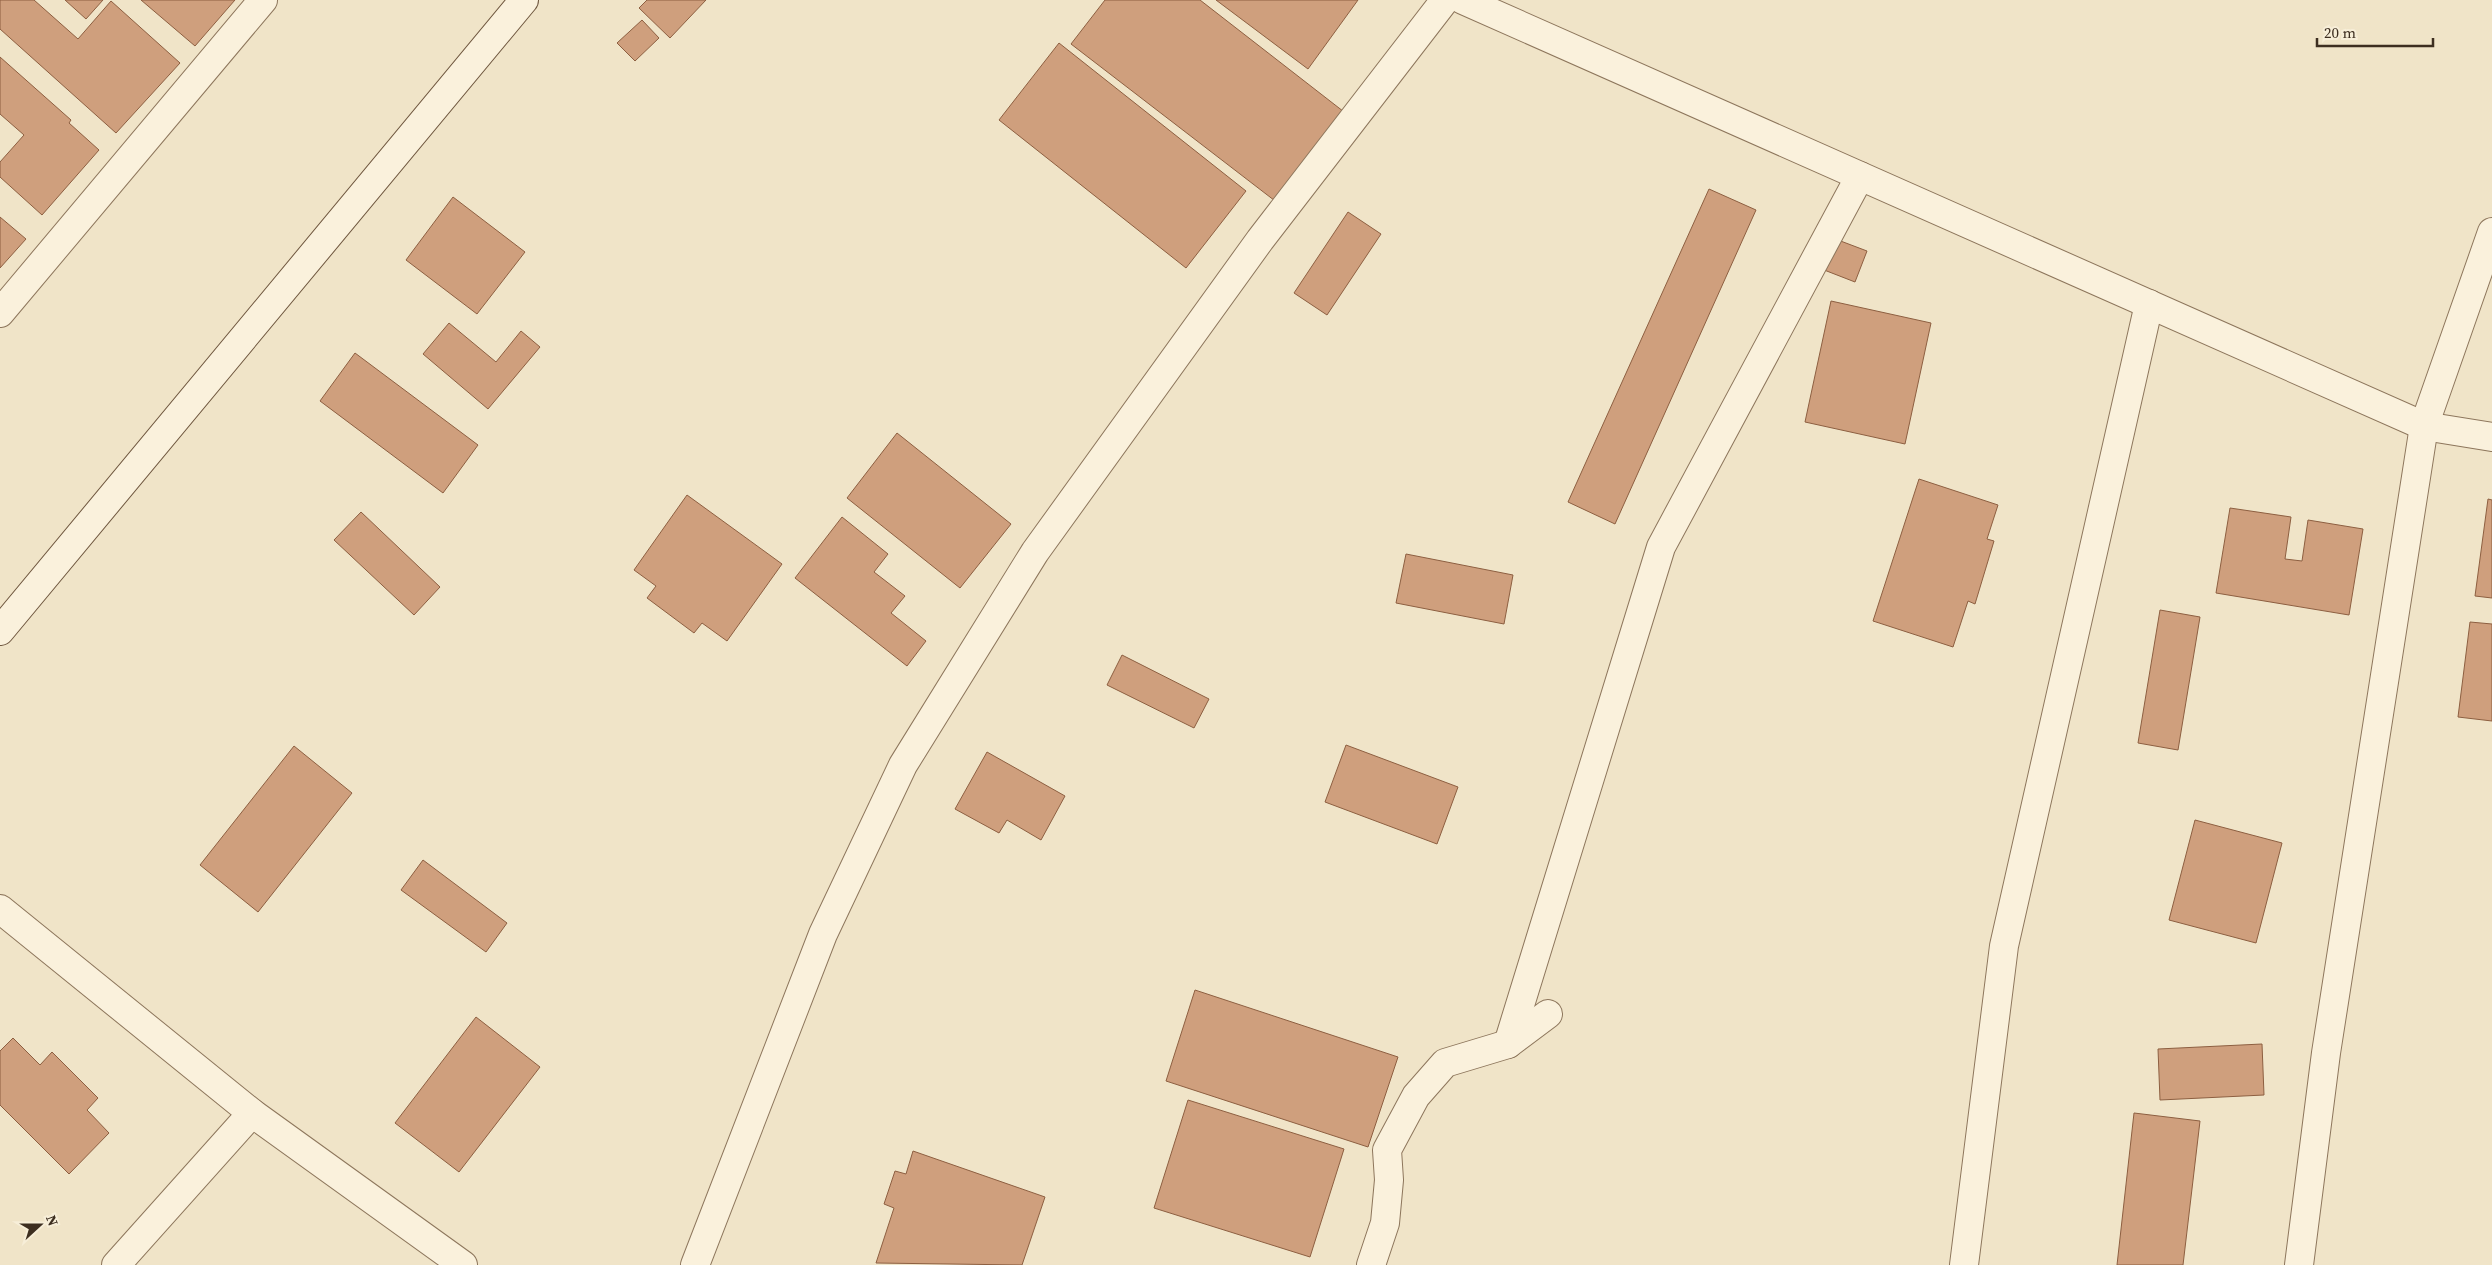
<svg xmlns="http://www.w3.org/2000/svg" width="2492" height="1265" viewBox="0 0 2492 1265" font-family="'Source Serif 4',serif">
<rect width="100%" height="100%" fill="#f0e4c8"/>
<g fill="#cf9f7d" stroke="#8d5f41">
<path d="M0,0H34L78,39L111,1L180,63L116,133L0,29Z"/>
<path d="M65,0H103L86,19Z"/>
<path d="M141,0H235L195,46Z"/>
<path d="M647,0H706L670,38L639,8Z"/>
<path d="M1105,0H1200L1348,115L1279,204L1071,44Z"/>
<path d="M1216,0H1358L1308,69Z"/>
<path d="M642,20L659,38L635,61L617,43Z"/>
<path d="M1059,43L1246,191L1186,268L999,120Z"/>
<path d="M0,57L71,120L69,123L99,150L42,215L0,177V162L24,135L0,114Z"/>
<path d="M1709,189L1756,210L1615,524L1568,502Z"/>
<path d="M453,197L525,252L477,314L406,260Z"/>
<path d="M1348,212L1381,234L1327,315L1294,293Z"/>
<path d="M0,217L26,239L0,268Z"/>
<path d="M1830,237L1867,251L1855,282L1819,268Z"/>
<path d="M1831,301L1931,323L1905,444L1805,422Z"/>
<path d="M449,323L496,362L521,331L540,347L488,409L423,354Z"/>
<path d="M355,353L478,445L443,493L320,401Z"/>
<path d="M897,433L1011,524L960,588L847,498Z"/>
<path d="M1919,479L1998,505L1987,539L1994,541L1975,604L1968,601L1953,647L1873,621Z"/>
<path d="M687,495L782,564L727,641L702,623L694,633L647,598L656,586L634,570Z"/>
<path d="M2488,499L2492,500V598L2475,596Z"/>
<path d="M2230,508L2291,517L2285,559L2302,561L2308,520L2363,529L2349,615L2216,593Z"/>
<path d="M361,512L440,587L414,615L334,540Z"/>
<path d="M842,517L888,554L874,572L905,596L891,613L926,641L907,666L795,578Z"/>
<path d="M1406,554L1513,575L1504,624L1396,603Z"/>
<path d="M2160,610L2200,617L2178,750L2138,743Z"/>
<path d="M2470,622L2492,624V721L2458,717Z"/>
<path d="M1122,655L1209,699L1194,728L1107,685Z"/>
<path d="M1346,745L1458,787L1437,844L1325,802Z"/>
<path d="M294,746L352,793L258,912L200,865Z"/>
<path d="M987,752L1065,796L1041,840L1007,820L999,833L955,809Z"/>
<path d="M2195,820L2282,843L2256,943L2169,920Z"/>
<path d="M423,860L507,923L486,952L401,890Z"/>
<path d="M1195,990L1398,1057L1368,1147L1166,1081Z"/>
<path d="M476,1017L540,1067L459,1172L395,1123Z"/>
<path d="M13,1038L40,1065L52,1052L98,1098L87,1110L109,1133L69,1174L0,1105V1051Z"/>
<path d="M2262,1044L2264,1095L2160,1100L2158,1049Z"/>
<path d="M1188,1100L1344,1149L1310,1257L1154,1208Z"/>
<path d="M2134,1113L2200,1121L2183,1265H2117Z"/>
<path d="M913,1151L1045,1197L1022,1265L876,1263L894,1208L884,1204L895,1171L906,1174Z"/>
</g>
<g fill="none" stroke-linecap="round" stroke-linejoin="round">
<defs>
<g id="street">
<path d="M1463,0L2424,426L2492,437"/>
<path d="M0,313L263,0"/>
<path d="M0,909L252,1113L463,1265"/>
<path d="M1508,1044L1661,547L1860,176"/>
<path d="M116,1265L252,1113"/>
<path d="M695,1265L823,934L903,765L1035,552L1260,240L1445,0"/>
<path d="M1371,1265L1385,1223L1389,1180L1387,1150L1416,1096L1445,1063L1508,1044L1548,1014"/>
<path d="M1964,1265L2004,946L2149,304"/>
<path d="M2299,1265L2326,1053L2424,426L2492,232"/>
</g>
<path id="secondary" d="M0,631L524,0"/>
</defs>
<use href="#street" stroke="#8d765c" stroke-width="30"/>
<use href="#secondary" stroke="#6f573f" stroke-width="30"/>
<use href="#street" stroke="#faf1dc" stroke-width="28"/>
<use href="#secondary" stroke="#faf1dc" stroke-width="28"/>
</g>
<g transform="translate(40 1225) rotate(69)" stroke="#f7eed8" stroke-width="4" paint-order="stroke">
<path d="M0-4L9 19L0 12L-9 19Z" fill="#3d2e20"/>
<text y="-8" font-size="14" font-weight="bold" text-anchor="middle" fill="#3d2e20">N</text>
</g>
<path d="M2317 38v8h116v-8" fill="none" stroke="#3d2e20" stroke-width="2.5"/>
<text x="2324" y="38" font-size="15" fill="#3d2e20" stroke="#f7eed8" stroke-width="4" paint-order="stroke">20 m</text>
</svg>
